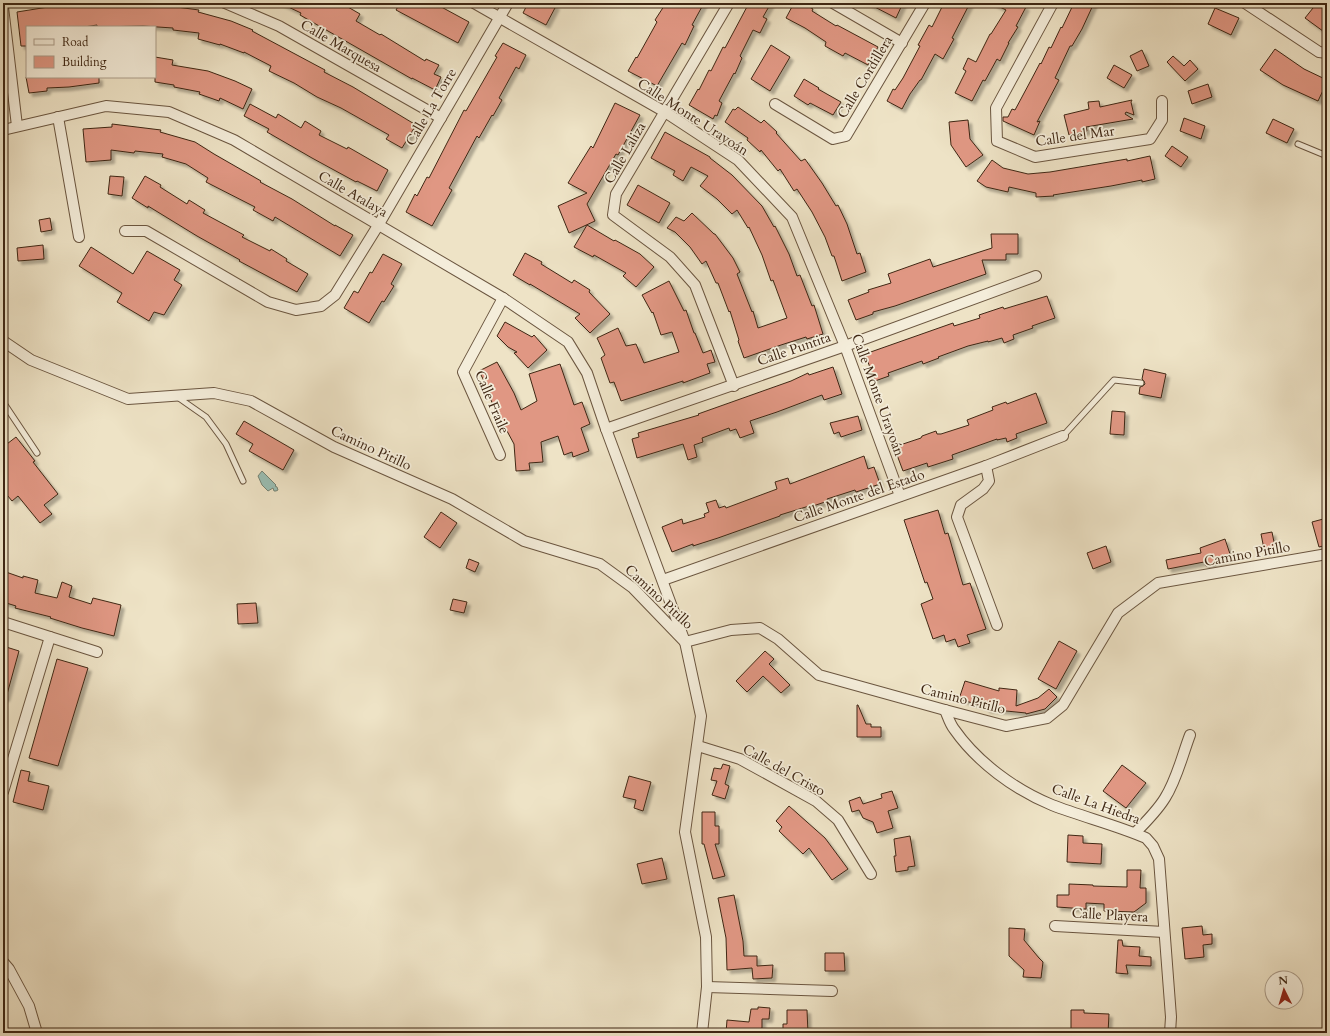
<svg xmlns="http://www.w3.org/2000/svg" width="1330" height="1036" viewBox="0 0 1330 1036" font-family="Cardo,serif">
<defs>
<filter id="shadow"><feDropShadow dx="3.5" dy="3.5" stdDeviation="1" flood-color="#0004"/></filter>
</defs>
<rect width="100%" height="100%" fill="#eee3c6"/>
<filter id="stains"><feTurbulence type="fractalNoise" baseFrequency=".005" numOctaves="4"/><feColorMatrix values="0 0 0 0 .2 0 0 0 0 .09 0 0 0 0 .02 0 0 0 .5 -.17"/></filter>
<radialGradient id="worn" r=".72"><stop offset=".6" stop-color="#630" stop-opacity="0"/><stop offset="1" stop-color="#630" stop-opacity=".3"/></radialGradient>
<path fill="#99beb3" stroke="#758273" d="M262,471L276,485L275,486L277,487L278,490L276,491H274L273,488L268,491L262,485L258,476Z"/>
<g fill="#e09783" stroke="#3f2714" filter="url(#shadow)">
<path d="M67,3L169,4V6L199,10L198,12L231,21L253,30L252,31L325,70L324,72L353,87L416,125L402,148L386,139L389,135L341,108L317,97L294,83L269,71L271,66L244,52V53L220,44V45L198,39L199,33L173,30V28L143,26L97,27V25L84,27H27V46H21L17,12L67,4Z"/>
<path d="M280,3H327L334,7L336,3H341L360,14L356,21L380,35L381,34L425,61L426,59L439,65L434,74L441,77L435,90L412,78V79L300,15L301,13Z"/>
<path d="M400,3H434L469,22L458,43L396,10Z"/>
<path d="M528,3H551L556,6L546,25L523,13Z"/>
<path d="M666,3H704L692,25L694,26L685,45L682,43L657,86L628,71L636,57L637,58L657,22L655,20Z"/>
<path d="M749,3H771L763,17L767,19L760,33L753,30L740,56L742,58L735,74L734,73L719,101L722,103L717,116L715,115L713,119L689,105L698,89L699,90L709,70L711,71L723,47L725,48Z"/>
<path d="M794,3H802L813,9L812,11L836,26L837,25L878,47L868,65L845,53L843,56L825,46L826,42L805,28L786,18Z"/>
<path d="M867,3H903L896,18Z"/>
<path d="M944,3H970L952,38L954,39L943,59L935,54L921,80H920L910,94L902,109L887,101L893,89L895,90L903,78L920,46L918,45L929,25L932,27Z"/>
<path d="M992,3H1019L1026,7L1016,26L1018,27L1008,43H1009L1000,61L997,59L985,81L983,80L972,101L955,93L966,71L963,69L968,58L976,62L990,34H991L1006,10Z"/>
<path d="M1074,3H1094L1082,29L1072,46H1070L1055,78L1059,80L1037,122L1040,121L1034,135L1003,121V117H1008L1012,109L1015,110L1030,82L1040,63L1041,64L1049,47L1051,48L1061,27L1062,28Z"/>
<path d="M1317,3H1320L1327,8V34L1305,18Z"/>
<path d="M1215,8L1239,18L1231,35L1208,24Z"/>
<path d="M503,43L526,55L519,69L516,67L499,98L502,100L493,116L492,115L479,138L477,136L449,188L452,190L432,226L406,212L415,194L417,196L427,177L429,178L464,110L466,111L497,57L495,56Z"/>
<path d="M771,45L790,57L770,91L751,79Z"/>
<path d="M1275,49L1304,69L1327,80V82L1318,101L1283,85L1260,70Z"/>
<path d="M1142,50L1149,66L1137,71L1130,56Z"/>
<path d="M1173,56L1184,66L1190,60L1198,69L1185,81L1167,62Z"/>
<path d="M155,57L173,60L172,65L208,71L235,81L252,89L243,109L220,98L219,101L199,94L200,92L174,87V85L155,82Z"/>
<path d="M1114,65L1132,75L1124,88L1107,78Z"/>
<path d="M26,77H99V83L69,87L47,88V91L29,93Z"/>
<path d="M804,79L819,88L818,89L841,102L833,115L810,103L808,105L794,96Z"/>
<path d="M1208,84L1212,97L1192,104L1188,91Z"/>
<path d="M1132,100L1131,102L1134,115L1126,112L1125,114L1133,119L1086,127L1087,131L1069,135L1064,115L1089,109L1088,102L1099,101L1100,107Z"/>
<path d="M615,103L640,115L618,155L616,154L587,204L595,221L569,233L558,206L587,193L568,183L591,146L593,148Z"/>
<path d="M250,104L276,118L278,114L301,128L305,121L321,131L319,135L347,149L348,147L388,170L377,191L357,181L356,182L312,158L267,132L269,129L244,116Z"/>
<path d="M738,107L761,123L764,120L777,132L776,133L801,161L805,159L822,183L836,206L838,205L847,224L857,254L860,253L866,272L842,281L834,256H832L825,237L812,212L797,189L794,191L780,169L778,171L761,150L760,152L747,140L748,138L725,122L733,109L735,110Z"/>
<path d="M1184,118L1205,126L1201,139L1180,131Z"/>
<path d="M1273,119L1294,129L1287,143L1266,133Z"/>
<path d="M968,120L970,139L983,155L966,167L951,145L949,122Z"/>
<path d="M112,124L161,130L160,132L195,142L214,154L261,181L260,182L292,199L335,226V225L353,235L340,256L275,217L273,221L253,210L255,207L206,182L208,178L186,164L162,157L163,154L135,151L134,153L111,150V160L86,162L83,129L112,127Z"/>
<path d="M665,132L710,157V158L732,175L762,206L774,227L775,226L789,254L797,276L800,275L812,306L814,305L823,334L807,339L806,337L781,345L744,358L738,341L739,340L730,311L729,312L718,283H716L706,261L702,264L690,247L675,232L667,228L676,217L684,221L692,213L714,234H715L733,258L740,272L737,274L752,312L753,311L758,328L787,318L773,280L771,281L762,255L749,227L748,228L737,210L732,214L717,199L700,186L708,176L691,167L683,181L673,175L675,171L651,158Z"/>
<path d="M1172,146L1188,157L1181,167L1165,156Z"/>
<path d="M1150,156L1155,179L1142,182V180L1111,186L1053,195L1054,196L1036,197V193L1009,187L1008,192L986,187L977,181L992,160L1003,168L1028,174L1050,172L1127,159V161Z"/>
<path d="M110,176L124,177L122,196L108,194Z"/>
<path d="M145,176L161,185L160,187L187,204L189,200L205,210L203,213L244,235L242,237L270,251L271,249L287,259L286,261L308,274L297,292L239,261L240,260L197,236L148,206V208L132,198Z"/>
<path d="M638,185L670,203L659,223L627,205Z"/>
<path d="M50,218L52,230L41,232L39,220Z"/>
<path d="M587,225L614,241L615,240L640,254L654,267L636,287L623,276L626,273L594,255L593,257L574,247Z"/>
<path d="M991,234H1018V254H1006V260H982L986,274L895,306L873,312V314L856,320L848,300L869,292L868,290L891,283L888,274L930,259L933,267L992,248Z"/>
<path d="M43,245L44,259L18,261L17,248Z"/>
<path d="M91,247L133,274L147,251L180,270L174,280L182,285L164,315L154,312L149,321L117,302L122,293L79,266Z"/>
<path d="M525,253L542,262L541,264L572,283L574,280L590,290L589,292L610,314L590,333L575,318L580,314L530,284V285L513,275Z"/>
<path d="M383,254L402,264L391,284L394,286L384,302L382,301L369,323L344,308L354,291L358,293L370,272L372,273Z"/>
<path d="M669,281L684,311L686,310L694,333H695L703,353L711,350L715,362L707,364L710,373L683,383V381L621,401L614,382L610,383L601,358L605,355L597,338L618,328L626,346L636,344L644,363L679,352L672,332L661,335L653,312L652,313L642,295Z"/>
<path d="M1047,296L1055,318L1032,326L1033,328L1013,335L1014,339L1004,343L1002,338L988,342V341L968,346L938,357L939,358L923,364L922,361L888,373L889,376L875,381L865,354L953,323L954,326L980,318L979,315L1003,307L1004,309Z"/>
<path d="M505,322L532,337L534,335L547,350L528,368L514,353L517,352L508,347L497,336Z"/>
<path d="M497,362L514,393L521,410L537,401L529,374L560,364L574,405L582,402L590,424L581,428L589,451L573,457L572,452L564,455L558,436L541,442L543,462L529,463L530,470L516,471L514,444L500,418H499L490,398L492,397L479,371Z"/>
<path d="M833,367L842,394L824,400L822,395L777,412L750,421L754,433L740,438L736,429L730,431L729,428L702,438L703,442L694,445L697,457L688,460L683,444L637,458L632,439L639,437L638,433L699,415L698,414L791,381L808,373L809,375Z"/>
<path d="M1144,369L1166,374L1161,398L1139,394L1140,387L1143,386L1145,384L1144,381L1142,379Z"/>
<path d="M1036,393L1047,423L1016,434L1017,438L1007,442L1006,438L997,440V439L952,455L953,459L928,467L927,463L903,471L894,447L921,438L922,436L936,431L937,434H941L969,425L967,420L993,410L992,407L1006,402L1007,404Z"/>
<path d="M1112,411L1125,412L1124,435L1110,434Z"/>
<path d="M858,416L862,430L841,437L839,432L834,434L830,423Z"/>
<path d="M244,421L294,450L283,470L249,451L253,444L236,434Z"/>
<path d="M16,437L35,461L33,462L58,494L44,505L52,514L40,523L18,496L12,501L3,490V447Z"/>
<path d="M864,456L868,469L874,467L880,484L856,492L855,490L827,499L828,501L810,507L809,506L780,515V516L718,538L693,546V544L672,552L662,527L682,519L683,524L705,517L704,514L709,512L706,503L716,500L719,508L725,506L726,508L777,489L775,482L788,478L790,484Z"/>
<path d="M938,510L945,534L948,533L963,585L970,583L986,629L967,635L970,643L958,647L955,639L946,642L944,635L933,639L921,604L933,599L927,582L925,583L904,520Z"/>
<path d="M441,512L457,523L440,548L424,537Z"/>
<path d="M1327,518V545L1319,547L1312,522Z"/>
<path d="M1272,532L1275,547L1264,549L1261,534Z"/>
<path d="M1225,539L1231,557L1206,566L1204,562L1168,569L1166,560L1201,553L1200,548Z"/>
<path d="M1106,546L1111,562L1093,569L1087,553Z"/>
<path d="M469,559L479,563L475,572L466,568Z"/>
<path d="M3,571L23,578V576L38,580L35,593L57,598L62,582L72,586L69,597L91,604L93,598L121,605L114,636L82,628L50,618L51,617L15,608L16,606L3,602Z"/>
<path d="M453,599L467,602L464,613L450,610Z"/>
<path d="M256,603L258,623L238,624L237,604Z"/>
<path d="M1059,641L1077,651L1056,689L1038,679Z"/>
<path d="M3,646L19,651L6,698H3Z"/>
<path d="M765,651L774,659L769,664L790,685L781,693L763,676L747,692L736,681Z"/>
<path d="M57,659L88,668L58,766L29,758Z"/>
<path d="M965,681L999,691V688L1017,690L1016,706L1038,698L1049,689L1057,697L1045,709L1026,714V713L986,709V707L959,699Z"/>
<path d="M857,705H858L866,724H871V727H881V737H857Z"/>
<path d="M723,764L730,766L725,784L729,786L725,799L712,795L717,781L711,780L714,768L721,769Z"/>
<path d="M1122,765L1146,783L1126,808L1103,791Z"/>
<path d="M21,770L30,772L28,781L49,786L43,810L13,802Z"/>
<path d="M629,776L651,782L643,811L634,808L636,800L623,797Z"/>
<path d="M892,791L898,808L888,811L893,828L877,833L873,822L863,818L859,810L852,812L849,801L860,797L863,804L882,798L881,794Z"/>
<path d="M789,806L825,838L848,869L832,880L809,848L803,854L779,831L782,827L776,821Z"/>
<path d="M702,812H715V826H719V844H715L725,876L713,879L704,844H702Z"/>
<path d="M1068,835L1083,836V843L1102,844L1101,864L1067,862Z"/>
<path d="M910,836L915,866L908,867V870L896,872L894,856H896L894,839Z"/>
<path d="M662,858L667,879L642,884L637,864Z"/>
<path d="M1127,870H1141L1140,888H1146V903L1134,912L1104,911V904L1086,903V909L1057,907V895H1069V884L1093,885V886L1127,887Z"/>
<path d="M734,895L743,941L744,956H757V966L773,965L772,978L753,979L752,968L727,970L726,938L718,898Z"/>
<path d="M1202,926L1203,935L1212,934V944L1203,945L1204,957L1185,959L1182,928Z"/>
<path d="M1009,928L1025,929L1024,940L1039,958L1043,962L1041,978L1023,977L1024,970L1009,956Z"/>
<path d="M1118,940H1122L1123,946L1140,947L1139,956L1151,957V966L1126,965L1128,974L1116,973Z"/>
<path d="M825,953H844L845,971H825Z"/>
<path d="M758,1007L770,1008L769,1019H762V1028L757,1031L759,1033H726L727,1020L749,1022L751,1009H758Z"/>
<path d="M787,1010H807L808,1033H783V1024H787Z"/>
<path d="M1071,1010H1084V1013L1109,1014L1108,1033H1071Z"/>
</g>
<g fill="none" stroke-linecap="round" stroke-linejoin="round">
<defs>
<g id="service">
<path d="M1298,144L1327,156"/>
<path d="M176,396L206,417L226,444L243,481"/>
<path d="M3,402L37,453"/>
<path d="M1063,436L1114,380L1141,383"/>
</g>
<g id="minor">
<path d="M225,3L279,26L441,118"/>
<path d="M474,3L665,112L738,160L792,217L845,346L900,496"/>
<path d="M729,3L616,194L613,215L670,257L695,285L734,386"/>
<path d="M833,3L902,43"/>
<path d="M1053,3L996,108L997,141L1035,157L1150,139L1162,120V101"/>
<path d="M1245,3L1319,52L1327,53"/>
<path d="M3,7L17,126"/>
<path d="M775,104L833,139L846,136L925,3"/>
<path d="M58,117L79,237"/>
<path d="M3,130L106,106L169,112L234,140L503,298L568,342L587,373L606,429L685,642L701,716L685,832L706,937L707,987L702,1033"/>
<path d="M125,231H146L268,302L296,310L321,306L335,295L379,224L508,3"/>
<path d="M3,341L31,360L128,399L214,393L251,401L334,447L452,499L524,541L600,564L633,588L685,642L731,630L760,628L778,639L819,675L945,710L1006,726L1047,718L1063,705L1118,613L1158,583L1327,554"/>
<path d="M606,429L845,346L1036,276"/>
<path d="M500,455L463,372L503,298"/>
<path d="M986,466L989,481L983,489L961,505L957,517L997,625"/>
<path d="M663,580L986,466L1063,436"/>
<path d="M3,622L97,652"/>
<path d="M945,710C948,717 950,724 954,729C977,762 1015,790 1052,805C1083,817 1116,825 1146,838L1153,846L1159,859L1171,1017L1170,1033"/>
<path d="M698,746L740,759L816,801L838,820L871,874"/>
<path d="M3,792L50,637"/>
<path d="M1135,833C1146,822 1157,811 1165,798C1177,779 1182,756 1190,735"/>
<path d="M1055,926L1164,932"/>
<path d="M3,962L9,969L29,1006L37,1033"/>
<path d="M707,987L832,991"/>
</g>
</defs>
<use href="#service" stroke="#6b5640" stroke-width="7"/>
<use href="#minor" stroke="#6b5640" stroke-width="12"/>
<use href="#service" stroke="#f4edda" stroke-width="5"/>
<use href="#minor" stroke="#f4edda" stroke-width="10"/>
</g>
<g text-anchor="middle" dominant-baseline="central" stroke-width="3.5" stroke-linejoin="round" paint-order="stroke">
<g font-size="14" fill="#3f2714" stroke="#f4edda">
<text transform="translate(341 46) rotate(30)">Calle Marquesa</text>
<text transform="translate(865 77) rotate(-59)">Calle Cordillera</text>
<text transform="translate(431 107) rotate(-60)">Calle La Torre</text>
<text transform="translate(693 117) rotate(33)">Calle Monte Urayoán</text>
<text transform="translate(1075 136) rotate(-8)">Calle del Mar</text>
<text transform="translate(625 153) rotate(-60)">Calle Laliza</text>
<text transform="translate(353 194) rotate(30)">Calle Atalaya</text>
<text transform="translate(794 349) rotate(-19)">Calle Puntita</text>
<text transform="translate(878 395) rotate(70)">Calle Monte Urayoán</text>
<text transform="translate(492 402) rotate(67)">Calle Fraile</text>
<text transform="translate(371 448) rotate(25)">Camino Pitillo</text>
<text transform="translate(859 496) rotate(-19)">Calle Monte del Estado</text>
<text transform="translate(1247 554) rotate(-10)">Camino Pitillo</text>
<text transform="translate(659 597) rotate(43)">Camino Pitillo</text>
<text transform="translate(963 699) rotate(14)">Camino Pitillo</text>
<text transform="translate(784 770) rotate(29)">Calle del Cristo</text>
<text transform="translate(1096 804) rotate(20)">Calle La Hiedra</text>
<text transform="translate(1110 915) rotate(3)">Calle Playera</text>
</g>
</g>
<rect width="1330" height="1036" fill="none" stroke="#eee3c6" stroke-width="16"/>
<rect x="4" y="4" width="1322" height="1028" fill="none" stroke="#3f2714" stroke-width="2"/>
<rect x="8" y="8" width="1314" height="1020" fill="none" stroke="#3f2714"/>
<rect x="26" y="26" width="130" height="52" fill="#f4edda" stroke="#ac9e8b"/>
<rect x="34" y="39" width="20" height="6" fill="#f4edda" stroke="#ac9e8b"/>
<text x="62" y="46" font-size="12" fill="#3f2714">Road</text>
<rect x="34" y="56" width="20" height="12" fill="#e09783" stroke="#ac9e8b"/>
<text x="62" y="66" font-size="12" fill="#3f2714">Building</text>
<g transform="translate(1284 990) rotate(355)"><circle r="19" fill="#f4edda" stroke="#ac9e8b"/>
<path d="M0-3L7 15L0 10L-7 15Z" fill="#8f2418"/>
<text y="-6" font-size="11" font-weight="bold" text-anchor="middle" fill="#3f2714">N</text>
</g>
<rect width="100%" height="100%" filter="url(#stains)"/>
<rect width="100%" height="100%" fill="url(#worn)"/>
</svg>
